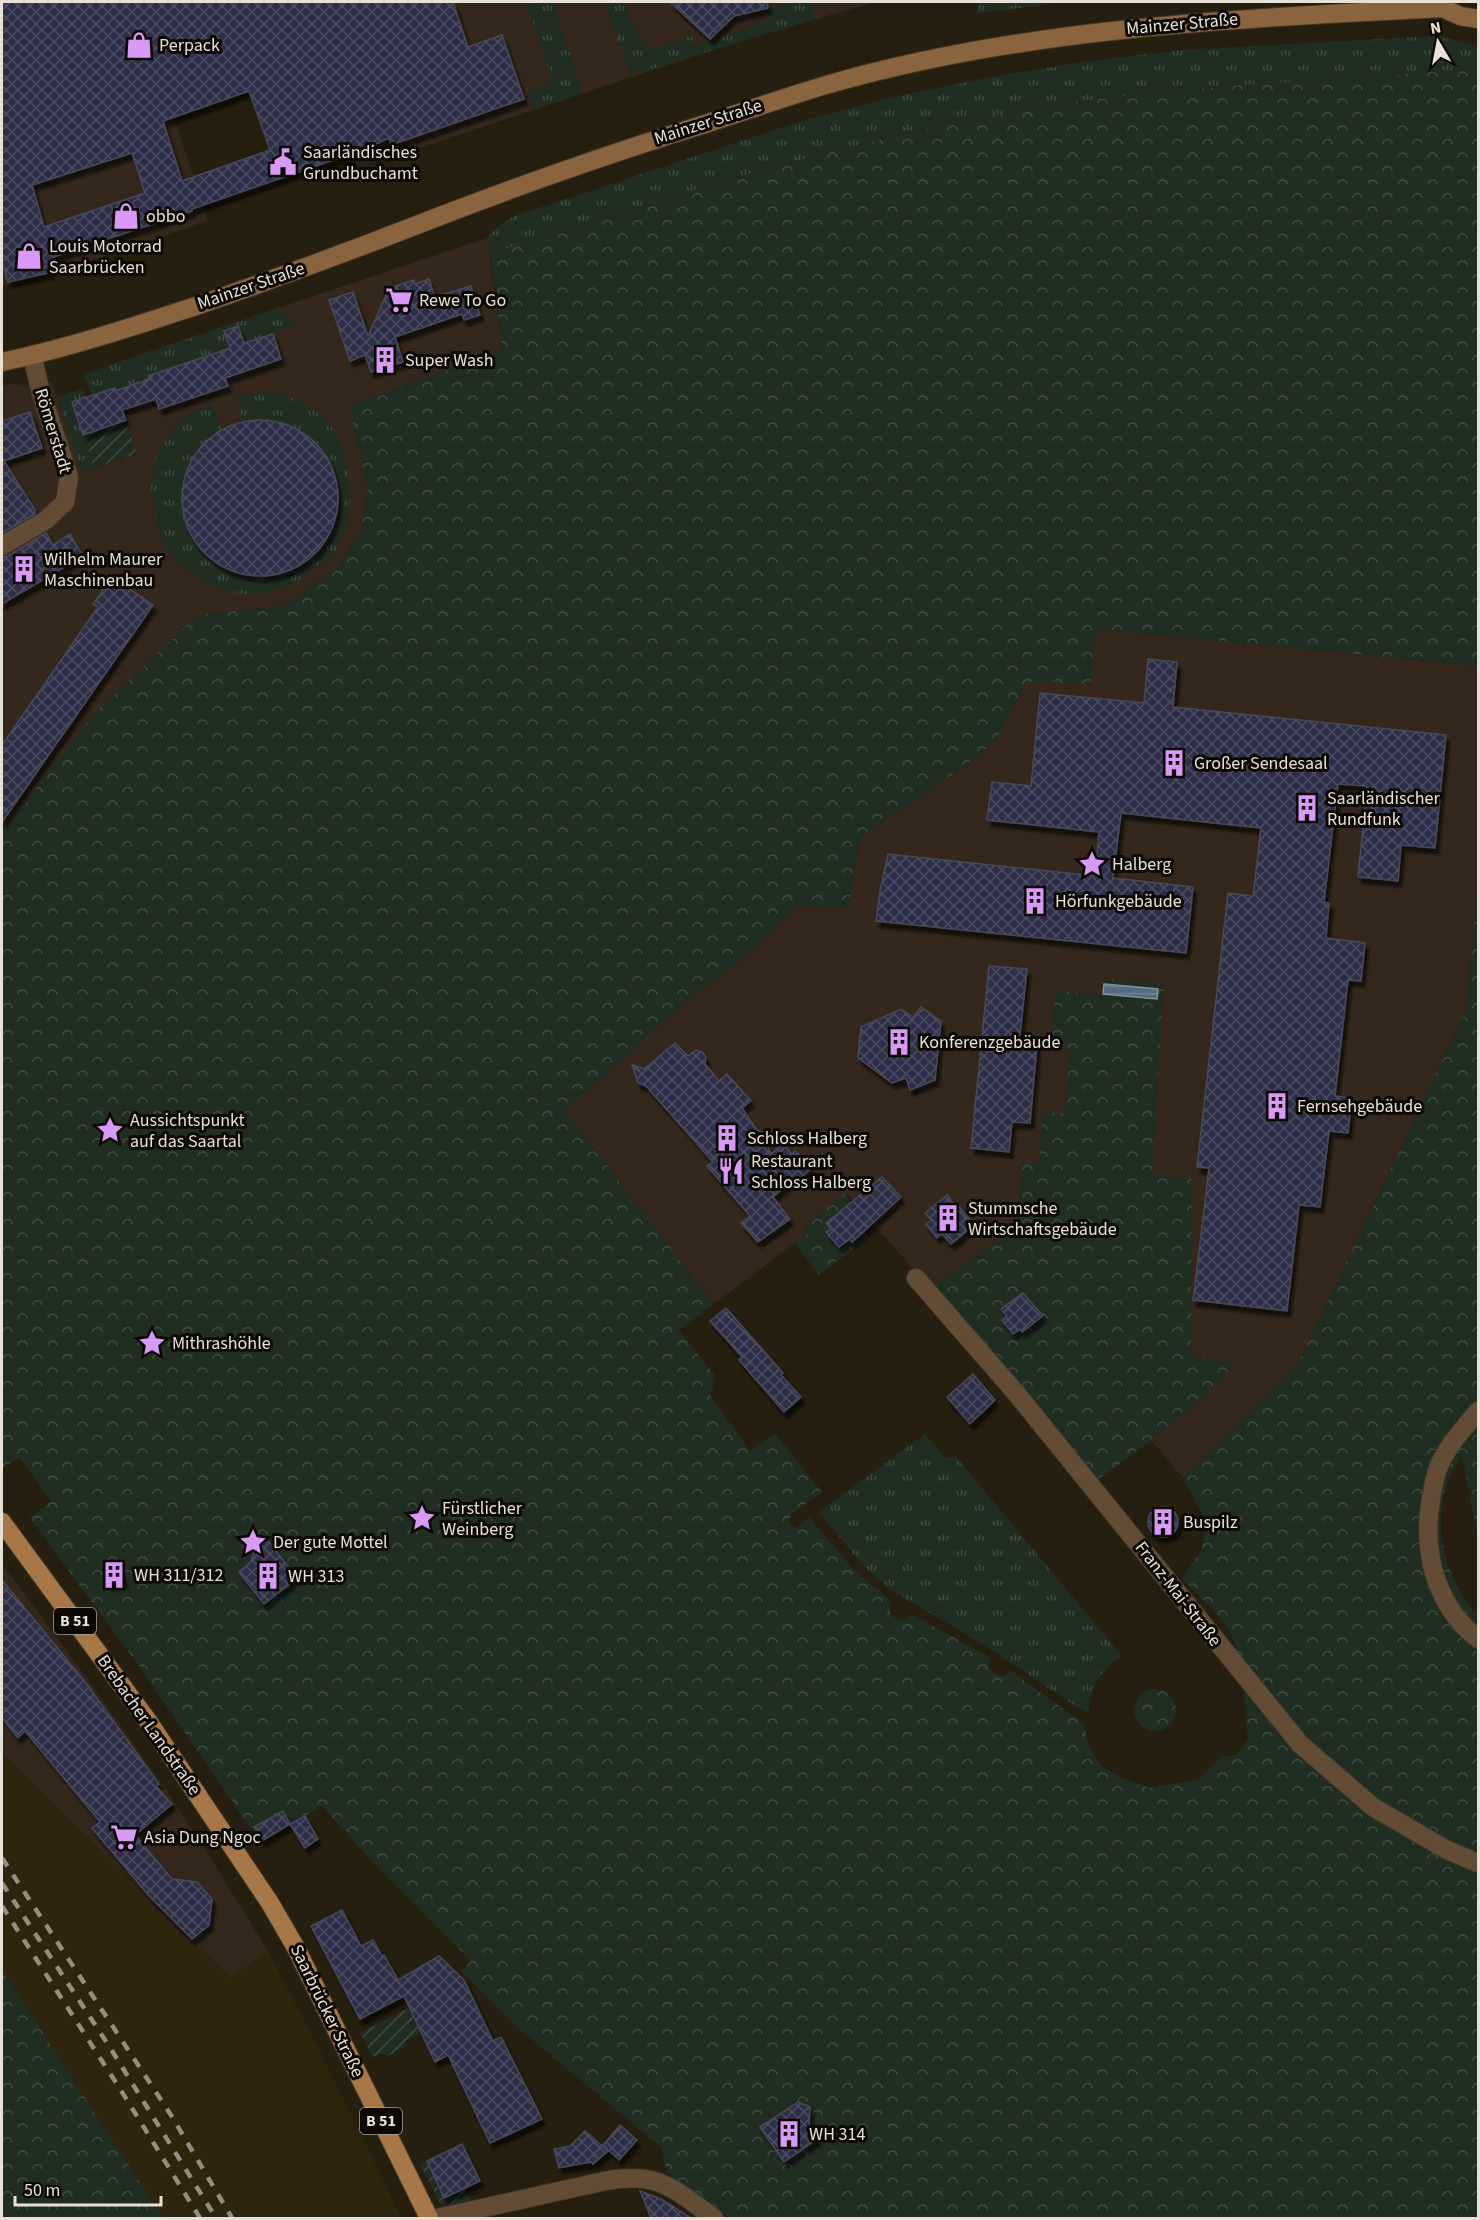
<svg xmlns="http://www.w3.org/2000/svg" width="1480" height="2220" viewBox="0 0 1480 2220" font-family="'Source Sans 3',sans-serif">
<defs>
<pattern id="grass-tufts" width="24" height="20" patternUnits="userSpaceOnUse" patternTransform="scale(1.5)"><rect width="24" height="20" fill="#202e22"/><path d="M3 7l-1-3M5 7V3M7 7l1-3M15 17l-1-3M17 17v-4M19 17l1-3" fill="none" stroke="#404c41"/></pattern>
<pattern id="forest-crowns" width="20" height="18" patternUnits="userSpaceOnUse" patternTransform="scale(1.5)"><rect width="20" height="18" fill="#202e22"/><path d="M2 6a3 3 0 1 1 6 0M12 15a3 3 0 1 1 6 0" fill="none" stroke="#404c41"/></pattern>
<pattern id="garden-furrows" width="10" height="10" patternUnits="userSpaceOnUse" patternTransform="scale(1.5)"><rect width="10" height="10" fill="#202e22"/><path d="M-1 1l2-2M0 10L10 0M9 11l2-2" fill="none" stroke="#404c41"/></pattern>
<pattern id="water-rules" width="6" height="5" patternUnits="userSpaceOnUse" patternTransform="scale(1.5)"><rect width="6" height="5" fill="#546c81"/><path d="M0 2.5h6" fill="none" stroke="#6d8192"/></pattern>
<pattern id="building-cross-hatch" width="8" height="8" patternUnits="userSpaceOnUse" patternTransform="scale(1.5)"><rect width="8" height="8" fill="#2e2f48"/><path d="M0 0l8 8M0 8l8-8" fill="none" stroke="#4c4d62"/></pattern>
<filter id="shadow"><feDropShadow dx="3.5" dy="6" stdDeviation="1.5" flood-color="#0009"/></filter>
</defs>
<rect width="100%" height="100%" fill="#261e0e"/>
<g fill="#35271b">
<path d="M2,2H875L727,45L384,160L338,32L157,66L208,221L54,273L2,286Z"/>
<path d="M487,238L503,350L350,405L368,491L361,529L337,569L283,606L198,615L2,832V386L11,384L30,385L52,382L83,472L137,454L108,365Z"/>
<path d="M1097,629L1478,666V885L1466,1011L1298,1364L1183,1478L1151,1440L1099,1479L846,1193L807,1224L806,1235L714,1304L564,1111L682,1005L742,959L797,905L848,907L861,837L971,762L994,743L1027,681Z"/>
<path d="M2,1564L89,1681L163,1785L207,1852L268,1951L231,1979L2,1753Z"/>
</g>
<path fill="#2f240d" d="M2,1753L230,1978L268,1951L319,2048L402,2218H163L2,1969Z"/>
<g fill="url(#grass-tufts)">
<path d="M526,2H553L581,87L578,95L534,109L528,91L553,82Z"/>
<path d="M604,2H624L631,23L649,50L691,36L695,46L769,21L766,8L795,2H810L815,19L631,75Z"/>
<path d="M980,2H1063L976,14Z"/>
<path d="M1436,36L1478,46V71H1445C1294,83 1139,87 991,116C820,148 655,201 490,254L487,238L495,229L514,216L799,122L892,97L986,78L1082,62L1179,50Z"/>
<path d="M277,309L301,324L148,376L149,379L116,391L114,388L92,396L84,374Z"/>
<path d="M83,389L86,398L72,403L94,468L82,472L58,397Z"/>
<path d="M266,391C289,393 327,412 337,435C351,466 355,515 339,545C333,556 323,564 313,571C295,583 272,594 250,594C221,595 185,573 168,550C159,537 157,523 154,507C153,500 151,492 151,485C150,459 168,429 188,415C196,410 205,407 213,403L222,430C183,455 166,511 200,548C259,612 360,557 336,477C331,462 324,449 311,439C291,423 269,418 243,422L237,397Z"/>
<path d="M925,1434L945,1457L957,1458L1121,1655C1102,1670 1090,1686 1089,1712L1083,1711L984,1645L888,1588L861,1563L819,1512Z"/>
</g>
<g fill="url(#forest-crowns)">
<path d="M1445,71H1478V666L1097,629L1090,684L1027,681L994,743L971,762L861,837L848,908L797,905L742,959L682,1005L565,1111L714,1304L679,1330L716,1377L710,1395L750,1451L775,1433L822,1492L792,1514L789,1519L790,1524L795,1528L801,1525L809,1517L853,1569L892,1602L889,1607C891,1617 897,1622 908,1619L911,1614L991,1658L988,1662C990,1672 996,1678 1006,1675L1010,1670L1084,1724L1088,1744L1100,1765L1124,1779L1151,1788L1198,1779L1222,1757L1237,1754L1248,1739C1245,1712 1243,1662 1233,1638C1225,1619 1197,1594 1182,1579L1202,1549L1206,1521L1183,1478L1298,1364L1466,1011L1478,885V1540L1462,1455C1426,1504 1439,1572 1478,1616V2218H730L667,2173L661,2147L517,2027L461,1971L471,1961L370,1859L322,1806L290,1824L283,1811L251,1829L139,1666L30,1518L51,1501L19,1457L2,1469V832L96,711L198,615L283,606L337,569L361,529L368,491L349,405L503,350L490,254C655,201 820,148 991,116C1139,87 1294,83 1445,71Z"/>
<path d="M1104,979L1164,983L1152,1175L1192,1179L1191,1356L1234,1363C1200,1407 1144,1445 1099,1479L933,1288L1018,1225L1022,1162L1039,1163L1043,1112L1064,1114L1070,1048L1049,1046L1056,990L1101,996Z"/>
<path d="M845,1193L868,1237L819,1275L795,1243L806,1235L807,1224Z"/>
<circle cx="1155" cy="1710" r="21"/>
<path d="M2,1969L163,2218H2Z"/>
</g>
<g fill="url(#garden-furrows)">
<path d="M126,420L137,454L94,468L83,435Z"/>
<path d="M409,2008L421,2033L407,2040V2046L388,2056L382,2053L373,2057L360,2033Z"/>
<path d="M427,2161L444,2198L465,2188L470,2200L442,2207L420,2164Z"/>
</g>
<path fill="url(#water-rules)" stroke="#808f9b" stroke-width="1.5" d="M1104,984L1158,989L1157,999L1103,994Z"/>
<g fill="url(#building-cross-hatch)" stroke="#47485a" stroke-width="1.5" fill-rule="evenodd" filter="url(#shadow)">
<path d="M2,2H453L468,47L502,35L524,99L391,145L389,138L365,149L192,209V211L53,257L55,264L50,266L52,272L8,282L2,261ZM249,91L270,150L182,181L163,121ZM132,153L145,193L44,227L32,185Z"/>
<path d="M670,2H767L768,8L734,16L710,39Z"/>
<path d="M429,279L435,297L471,286L480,315L464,320L462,314L395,337L403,362L371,372L365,355L350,361L329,300L353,292L368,336L389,288L414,280L415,284Z"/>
<path d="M238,326L244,343L273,334L281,359L225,378L228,386L159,409L156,399L122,410L126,420L83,435L72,402L115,388L116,391L149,379L148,376L230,348L224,331Z"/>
<path d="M30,412L42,448L4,461L35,510V514L2,533V421Z"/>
<circle cx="260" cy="498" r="78"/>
<path d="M46,533L53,545L70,534L83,556L2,604V557L8,556Z"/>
<path d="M112,577L153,605L2,822V745L98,607L93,604Z"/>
<path d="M1148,659L1177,662L1173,707L1446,735L1435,848L1401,845L1398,881L1358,877L1367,786L1338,784L1324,902L1329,903L1326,938L1365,943L1361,981L1348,980L1335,1096L1352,1098L1348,1133L1329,1131L1320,1207L1299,1205L1287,1311L1193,1300L1209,1168L1197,1167L1228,893L1253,896L1261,828L1121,813L1113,878L1193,887L1186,953L876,921L880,891L888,854L1095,876L1099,832L987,820L992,782L1031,786L1040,693L1144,703Z"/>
<path d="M989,966L1027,969L1019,1044L1037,1045L1030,1123L1012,1122L1009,1152L971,1148Z"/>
<path d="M921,1007L941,1021L935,1080L910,1090L906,1078L892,1083L858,1058L861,1027L901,1009L913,1017Z"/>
<path d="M675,1043L688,1056L696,1050L702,1052L706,1057L705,1064L719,1081L727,1074L751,1101L742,1108L757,1130L762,1132L771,1154L783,1144L792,1154L795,1151L812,1168L797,1181L794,1179L773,1197L790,1219L758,1242L741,1223L750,1216L707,1166L713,1162L646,1086L638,1083L632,1065L644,1069Z"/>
<path d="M882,1177L901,1197L852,1242L850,1239L839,1247L826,1232L831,1229L826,1223Z"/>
<path d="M947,1195L955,1206L957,1204L974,1225L951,1244L942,1234L937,1238L926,1224L931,1220L925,1213Z"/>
<path d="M1023,1293L1043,1316L1022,1332L1020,1329L1013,1334L1002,1320L1007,1316L1001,1309Z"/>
<path d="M726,1308L783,1373L781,1375L801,1397L784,1412L739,1360L742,1357L710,1321Z"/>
<path d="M973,1374L995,1400L970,1424L947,1397Z"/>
<circle cx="1163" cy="1522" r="15"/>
<path d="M269,1542L297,1578L264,1604L239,1572L251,1562L256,1543Z"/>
<path d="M120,1564L124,1582L109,1585L105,1567Z"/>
<path d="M2,1580L86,1683L159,1784L156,1786L172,1804L135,1835L172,1879L197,1882L212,1899L209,1925L192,1939L150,1897L92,1828L100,1822L25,1731L18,1738L2,1718Z"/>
<path d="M283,1811L290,1824L262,1841L254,1827Z"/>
<path d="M305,1816L318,1839L305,1848L290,1824Z"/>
<path d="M342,1910L361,1946L373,1940L382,1956L384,1955L398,1980L439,1956L464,1980L493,2041L501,2037L542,2119L490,2143L448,2055L435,2062L404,1996L360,2019L311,1926Z"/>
<path d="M798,2102L810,2107L809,2126L817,2139L784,2162L760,2127Z"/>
<path d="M620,2125L637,2140L619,2160L603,2145Z"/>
<path d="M585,2131L608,2151L593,2164L591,2162L559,2168L554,2149L570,2146Z"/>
<path d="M462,2144L480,2181L444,2198L427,2161Z"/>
<path d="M640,2191L661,2199L691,2218H651Z"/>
</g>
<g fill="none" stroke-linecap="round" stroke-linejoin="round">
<defs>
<g id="street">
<path d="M2,546L46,520L65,502L69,477L41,393L32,355"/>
<path d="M916,1278L1016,1393L1300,1744L1373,1807L1447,1850L1478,1863"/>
<path d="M1478,1411C1464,1428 1450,1443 1440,1463C1435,1474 1433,1487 1431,1499C1422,1551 1435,1605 1478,1639"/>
<path d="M438,2218L605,2181C659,2171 674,2189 714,2218"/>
</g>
<path id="secondary" d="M2,362C68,348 132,327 196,306C277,278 356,249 435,218C515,187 595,159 676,133C726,118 776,100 826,85C1027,27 1235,19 1443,8L1460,16L1478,19"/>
<path id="primary" d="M2,1522L148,1721L270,1903L296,1948L429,2218"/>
</defs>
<use href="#street" stroke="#41392a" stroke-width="20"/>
<use href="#secondary" stroke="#41392a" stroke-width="20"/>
<use href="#primary" stroke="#41392a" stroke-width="20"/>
<use href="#street" stroke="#634c35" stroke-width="18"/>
<use href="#secondary" stroke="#8a643f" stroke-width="18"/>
<use href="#primary" stroke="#a77747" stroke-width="18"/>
<g stroke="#948d80" stroke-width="4.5" stroke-dasharray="10 10" stroke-linecap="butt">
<path d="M2,1858L171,2115L232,2218"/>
<path d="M2,1883L109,2046L216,2218"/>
<path d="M2,1906L122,2092L200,2218"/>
</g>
</g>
<defs>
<symbol id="shop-bare" viewBox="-9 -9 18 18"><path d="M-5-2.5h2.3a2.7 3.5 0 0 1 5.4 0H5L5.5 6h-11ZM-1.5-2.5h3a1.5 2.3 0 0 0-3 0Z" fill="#d99af7" stroke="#0c0804" stroke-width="2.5" paint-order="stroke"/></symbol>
<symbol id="civic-bare" viewBox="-9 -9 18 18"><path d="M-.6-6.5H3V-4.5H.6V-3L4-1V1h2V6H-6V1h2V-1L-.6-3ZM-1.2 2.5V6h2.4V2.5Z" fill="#d99af7" stroke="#0c0804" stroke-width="2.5" paint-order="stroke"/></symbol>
<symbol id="supermarket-bare" viewBox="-9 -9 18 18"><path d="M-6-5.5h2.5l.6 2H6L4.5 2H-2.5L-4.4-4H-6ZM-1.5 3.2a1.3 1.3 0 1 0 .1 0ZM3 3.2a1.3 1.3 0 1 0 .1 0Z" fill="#d99af7" stroke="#0c0804" stroke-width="2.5" paint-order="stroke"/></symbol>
<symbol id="building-bare" viewBox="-9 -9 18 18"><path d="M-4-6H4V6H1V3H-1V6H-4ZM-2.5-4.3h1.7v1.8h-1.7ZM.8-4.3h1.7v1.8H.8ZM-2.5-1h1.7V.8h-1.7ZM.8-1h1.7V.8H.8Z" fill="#d99af7" stroke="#0c0804" stroke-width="2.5" paint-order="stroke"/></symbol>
<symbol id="sight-bare" viewBox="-9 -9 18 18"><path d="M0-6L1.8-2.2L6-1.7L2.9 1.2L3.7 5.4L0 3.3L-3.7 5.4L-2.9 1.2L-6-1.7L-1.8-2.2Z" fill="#d99af7" stroke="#0c0804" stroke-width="2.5" paint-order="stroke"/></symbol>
<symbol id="restaurant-bare" viewBox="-9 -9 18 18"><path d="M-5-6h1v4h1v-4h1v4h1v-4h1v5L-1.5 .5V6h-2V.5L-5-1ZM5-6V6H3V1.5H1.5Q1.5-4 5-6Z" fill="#d99af7" stroke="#0c0804" stroke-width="2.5" paint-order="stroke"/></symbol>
</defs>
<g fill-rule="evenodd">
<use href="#shop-bare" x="120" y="26" width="38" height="38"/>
<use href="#civic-bare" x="264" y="143" width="38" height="38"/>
<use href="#shop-bare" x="107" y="197" width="38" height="38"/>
<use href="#shop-bare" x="10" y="237" width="38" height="38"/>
<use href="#supermarket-bare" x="380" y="281" width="38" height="38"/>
<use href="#building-bare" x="366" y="341" width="38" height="38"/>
<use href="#building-bare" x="5" y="550" width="38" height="38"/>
<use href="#building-bare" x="1155" y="744" width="38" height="38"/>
<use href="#building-bare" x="1288" y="789" width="38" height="38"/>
<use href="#sight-bare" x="1073" y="845" width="38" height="38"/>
<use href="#building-bare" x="1016" y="882" width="38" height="38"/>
<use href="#building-bare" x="880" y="1023" width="38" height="38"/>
<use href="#building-bare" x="1258" y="1087" width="38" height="38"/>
<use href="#sight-bare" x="91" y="1111" width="38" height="38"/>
<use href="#building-bare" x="708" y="1119" width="38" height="38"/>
<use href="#restaurant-bare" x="712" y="1152" width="38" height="38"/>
<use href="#building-bare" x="929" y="1199" width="38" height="38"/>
<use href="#sight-bare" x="133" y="1324" width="38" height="38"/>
<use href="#sight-bare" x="403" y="1499" width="38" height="38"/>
<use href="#building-bare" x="1144" y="1503" width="38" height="38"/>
<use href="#sight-bare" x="234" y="1523" width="38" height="38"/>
<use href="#building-bare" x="95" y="1556" width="38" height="38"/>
<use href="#building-bare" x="249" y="1557" width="38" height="38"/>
<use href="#supermarket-bare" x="105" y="1818" width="38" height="38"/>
<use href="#building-bare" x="770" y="2115" width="38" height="38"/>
</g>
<g text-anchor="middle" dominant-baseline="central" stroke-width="6" stroke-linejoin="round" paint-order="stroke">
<g fill="#0c0804" stroke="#a5a098" stroke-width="1.5">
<rect x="54" y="1608" width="42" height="26" rx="4.5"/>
<rect x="360" y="2108" width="42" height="26" rx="4.5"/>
</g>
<g font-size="16" font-weight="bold" fill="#e7e1d7">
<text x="75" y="1621">B 51</text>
<text x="381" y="2121">B 51</text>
</g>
<g font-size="18" fill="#e7e1d7" stroke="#0c0804">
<text transform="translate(1182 24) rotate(-5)">Mainzer Straße</text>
<text transform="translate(708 122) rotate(-18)">Mainzer Straße</text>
<text transform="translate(251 286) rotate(-19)">Mainzer Straße</text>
<text transform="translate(53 431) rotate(73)">Römerstadt</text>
<text transform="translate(1178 1594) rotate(52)">Franz-Mai-Straße</text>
<text transform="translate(149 1725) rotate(55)">Brebacher Landstraße</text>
<text transform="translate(327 2011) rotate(64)">Saarbrücker Straße</text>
</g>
<g font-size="18" fill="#e7e1d7" stroke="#0c0804" text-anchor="start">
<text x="159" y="45">Perpack</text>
<text x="303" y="152">Saarländisches<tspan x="303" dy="21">Grundbuchamt</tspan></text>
<text x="146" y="216">obbo</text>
<text x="49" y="246">Louis Motorrad<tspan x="49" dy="21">Saarbrücken</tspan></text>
<text x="419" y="300">Rewe To Go</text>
<text x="405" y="360">Super Wash</text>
<text x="44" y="559">Wilhelm Maurer<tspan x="44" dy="21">Maschinenbau</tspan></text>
<text x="1194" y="763">Großer Sendesaal</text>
<text x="1327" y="798">Saarländischer<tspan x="1327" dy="21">Rundfunk</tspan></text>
<text x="1112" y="864">Halberg</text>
<text x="1055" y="901">Hörfunkgebäude</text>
<text x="919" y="1042">Konferenzgebäude</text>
<text x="1297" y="1106">Fernsehgebäude</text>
<text x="130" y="1120">Aussichtspunkt<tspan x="130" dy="21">auf das Saartal</tspan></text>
<text x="747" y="1138">Schloss Halberg</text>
<text x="751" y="1161">Restaurant<tspan x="751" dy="21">Schloss Halberg</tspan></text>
<text x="968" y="1208">Stummsche<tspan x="968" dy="21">Wirtschaftsgebäude</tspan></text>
<text x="172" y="1343">Mithrashöhle</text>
<text x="442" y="1508">Fürstlicher<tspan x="442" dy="21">Weinberg</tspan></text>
<text x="1183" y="1522">Buspilz</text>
<text x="273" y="1542">Der gute Mottel</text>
<text x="134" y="1575">WH 311/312</text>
<text x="288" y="1576">WH 313</text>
<text x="144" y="1837">Asia Dung Ngoc</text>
<text x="809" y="2134">WH 314</text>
</g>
</g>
<rect width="1480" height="2220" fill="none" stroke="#e7e1d7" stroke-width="6"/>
<g transform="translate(1438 42) rotate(350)" stroke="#0c0804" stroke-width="4.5" paint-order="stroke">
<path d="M0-4.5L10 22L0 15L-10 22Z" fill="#e7e1d7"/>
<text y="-9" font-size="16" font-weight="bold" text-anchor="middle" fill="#e7e1d7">N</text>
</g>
<path d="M15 2196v9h146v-9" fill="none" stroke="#e7e1d7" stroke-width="3"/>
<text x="24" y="2196" font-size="18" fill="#e7e1d7" stroke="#0c0804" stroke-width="4.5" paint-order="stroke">50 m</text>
</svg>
